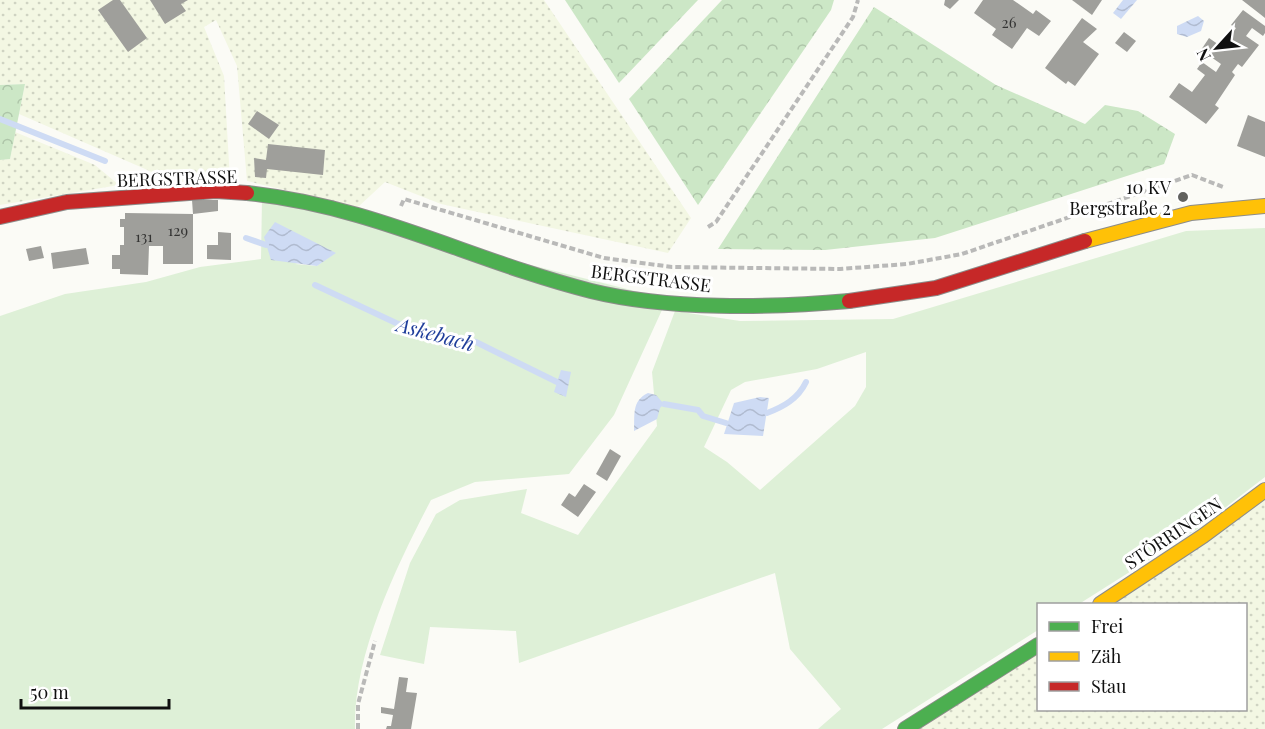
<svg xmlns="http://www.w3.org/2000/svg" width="1265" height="729" viewBox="0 0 1265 729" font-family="'Playfair Display',serif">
<defs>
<pattern id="farmland-dots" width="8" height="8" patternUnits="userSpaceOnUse" patternTransform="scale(1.5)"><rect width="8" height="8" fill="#f3f7e3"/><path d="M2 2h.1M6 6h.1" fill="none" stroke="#cfd3c2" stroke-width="1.8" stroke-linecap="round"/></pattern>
<pattern id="forest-crowns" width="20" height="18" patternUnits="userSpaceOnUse" patternTransform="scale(1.5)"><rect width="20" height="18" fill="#cce7c6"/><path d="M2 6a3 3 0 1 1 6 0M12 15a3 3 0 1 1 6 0" fill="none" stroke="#aec5a9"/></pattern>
<pattern id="water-waves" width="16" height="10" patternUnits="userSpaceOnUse" patternTransform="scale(1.5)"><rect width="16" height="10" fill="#cedbf4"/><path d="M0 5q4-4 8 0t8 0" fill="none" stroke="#b0bbd0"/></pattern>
</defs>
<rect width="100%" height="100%" fill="#fbfbf6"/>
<g fill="url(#farmland-dots)">
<path d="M0,0H544L691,218L668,253L441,204L385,182L358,207L247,181L237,66L216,20L204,27L224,76L230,181L175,182L19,114L25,84L0,85Z"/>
<path d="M15,132L95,165L119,185L0,205V160L10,159Z"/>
<path d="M1265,493V729H908L1038,647V710H1246V604H1104Z"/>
</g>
<g fill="#def0d7" fill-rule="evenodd">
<path d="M262,198L667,299L614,415L569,474L475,482L431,500C397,565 353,655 355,729H0V316L65,294L146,282L200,267L261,259ZM335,253L317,266L295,264Z"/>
<path d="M1265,228V477L1196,530L1079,604H1038V630L882,729H818L841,709L790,649L775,573L519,663L516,631L430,627L424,664L380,655L410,563L436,514L460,500L527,489L521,513L578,535L657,426L652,372L675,311L740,321L893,319L1186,231ZM866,352V387L855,406L760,490L727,462L704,447L731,390L745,382L817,369Z"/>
</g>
<g fill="url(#forest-crowns)">
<path d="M565,0H698L619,83Z"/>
<path d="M722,0H834L831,10L698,205L629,99Z"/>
<path d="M874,7L996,85L1085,124L1105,105L1138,111L1175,134L1164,164L935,238L825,250L718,249Z"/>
<path d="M25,84L10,159L0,160V85Z"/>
</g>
<g fill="url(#water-waves)">
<path d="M1123,0H1137L1121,19L1113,13Z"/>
<path d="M1198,16L1204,21L1201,31L1187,37L1177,34V26Z"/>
<path d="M275,222L336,253L317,266L271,260L264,237Z"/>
<path d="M561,370L571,372L566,397L554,392Z"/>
<path d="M648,393L656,395L664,404L660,408L657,419L634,431C635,416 631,401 648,393Z"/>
<path d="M760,397L769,398L763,436L724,434L734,403Z"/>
</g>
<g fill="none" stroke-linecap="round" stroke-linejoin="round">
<g stroke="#cedbf4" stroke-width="6">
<path d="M0,119L105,161"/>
<path d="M246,238L266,245"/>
<path d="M315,285L396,323L419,330L476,342L557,382"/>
<path d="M664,404L698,410L703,416L726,423"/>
<path d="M767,413C783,407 798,399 806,382"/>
</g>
</g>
<g fill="#9f9f9b">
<path d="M113,0H120L147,38L128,52L98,10Z"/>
<path d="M150,0H188L181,4L186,11L165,24Z"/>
<path d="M945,0H959L950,9L944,5Z"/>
<path d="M983,0H1013L1033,14L1036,10L1051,21L1039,36L1027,28L1012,49L992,35L996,29L974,13Z"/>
<path d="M1072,0H1102L1092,15Z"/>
<path d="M1242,0H1265V18L1260,14Z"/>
<path d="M1243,10L1265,26V33L1263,36L1252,28L1246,36L1259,45L1242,67L1238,64L1232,72L1235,75L1215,105L1219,108L1206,124L1169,97L1179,83L1192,92L1205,75L1197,69L1202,62L1216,72L1221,64L1201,50L1209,38L1222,47L1236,28L1231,25Z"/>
<path d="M1082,18L1097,29L1083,42L1099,54L1075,86L1068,81L1066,84L1045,68Z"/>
<path d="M1124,32L1136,41L1127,52L1115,43Z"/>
<path d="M257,111L279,125L269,139L248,124Z"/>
<path d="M1248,115L1265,122V157L1237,146Z"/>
<path d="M268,144L325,150L323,175L267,169L266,178L255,177L254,158L266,160Z"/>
<path d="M1186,191L1189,201L1179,203L1177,193Z"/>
<path d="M192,200H218V211L193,214V264H163V246H149L148,275L120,274V269H112V255H120V245H124V227H120V219H125V213L193,214Z"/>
<path d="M218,232L231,233V260L207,259V245H218Z"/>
<path d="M41,246L44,258L29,261L26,249Z"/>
<path d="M86,248L89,264L53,269L51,253Z"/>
<path d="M610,449L621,456L607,481L596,474Z"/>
<path d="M584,484L596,492L578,517L561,505L569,493L575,497Z"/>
<path d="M399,677L408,678L406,692L417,693L411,729H386L387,726H391L393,715L381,713V707L394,709Z"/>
</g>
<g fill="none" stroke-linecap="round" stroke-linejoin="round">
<defs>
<g id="fast">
<path d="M247,193C373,206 472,261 591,291C668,310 770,308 849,301"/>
<path d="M905,729L1038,645"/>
</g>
<g id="slow">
<path d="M1085,241L1191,213L1265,206"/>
<path d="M1100,604L1203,536L1265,490"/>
</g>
<g id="jam">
<path d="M0,217L67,202L216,191L247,193"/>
<path d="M849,301L936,288L1085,241"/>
</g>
</defs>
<use href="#fast" stroke="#8c8c8a" stroke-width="16"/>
<use href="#slow" stroke="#8c8c8a" stroke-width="16"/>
<use href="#jam" stroke="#8c8c8a" stroke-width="16"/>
<g stroke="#b9b9b8" stroke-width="4" stroke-dasharray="6 3" stroke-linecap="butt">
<path d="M401,206L404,199L604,258L672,267L840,269L907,264L962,254L1192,175L1223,187"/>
<path d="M708,227L716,222L853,17L858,0"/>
<path d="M358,729V704L375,641"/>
</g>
<use href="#fast" stroke="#4caf50" stroke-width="14"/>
<use href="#slow" stroke="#ffc107" stroke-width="14"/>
<use href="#jam" stroke="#c62828" stroke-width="14"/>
</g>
<circle fill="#626260" stroke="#fff" stroke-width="2" cx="1183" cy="197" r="6"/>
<g text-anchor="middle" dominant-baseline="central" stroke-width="6" stroke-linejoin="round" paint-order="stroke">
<g font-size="15" fill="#343433">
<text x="1009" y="22">26</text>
<text x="178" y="230">129</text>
<text x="144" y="236">131</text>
</g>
<g font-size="18" fill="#101010" stroke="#fff">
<text transform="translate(177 178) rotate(-2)">BERGSTRASSE</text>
<text transform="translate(651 278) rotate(7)">BERGSTRASSE</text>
<text transform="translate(1173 533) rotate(-34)">STÖRRINGEN</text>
</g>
<g font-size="18" fill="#101010" stroke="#fff" text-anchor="end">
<text x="1171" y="187">10 KV<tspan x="1171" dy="21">Bergstraße 2</tspan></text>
</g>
<g font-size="20" font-style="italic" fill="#203f9b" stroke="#fff">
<text transform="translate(436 333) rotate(15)">Askebach</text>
</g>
</g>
<rect x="1037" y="603" width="210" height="108" fill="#ffffff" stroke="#9f9f9f" stroke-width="1.5"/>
<rect x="1049" y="622" width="30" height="9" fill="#4caf50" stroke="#9f9f9f" stroke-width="1.5"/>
<text x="1091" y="633" font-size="18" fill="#101010">Frei</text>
<rect x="1049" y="652" width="30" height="9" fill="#ffc107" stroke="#9f9f9f" stroke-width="1.5"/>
<text x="1091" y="663" font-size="18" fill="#101010">Zäh</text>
<rect x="1049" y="682" width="30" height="9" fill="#c62828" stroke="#9f9f9f" stroke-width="1.5"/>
<text x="1091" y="693" font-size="18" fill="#101010">Stau</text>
<g transform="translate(1217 48) rotate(243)" stroke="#ffffff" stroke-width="4.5" paint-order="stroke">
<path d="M0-4.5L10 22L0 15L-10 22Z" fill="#101010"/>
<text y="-9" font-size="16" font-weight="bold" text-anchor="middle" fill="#101010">N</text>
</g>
<path d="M21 699v9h148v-9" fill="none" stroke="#101010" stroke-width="3"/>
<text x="30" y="699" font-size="18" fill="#101010" stroke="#ffffff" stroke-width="4.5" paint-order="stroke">50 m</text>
</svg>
